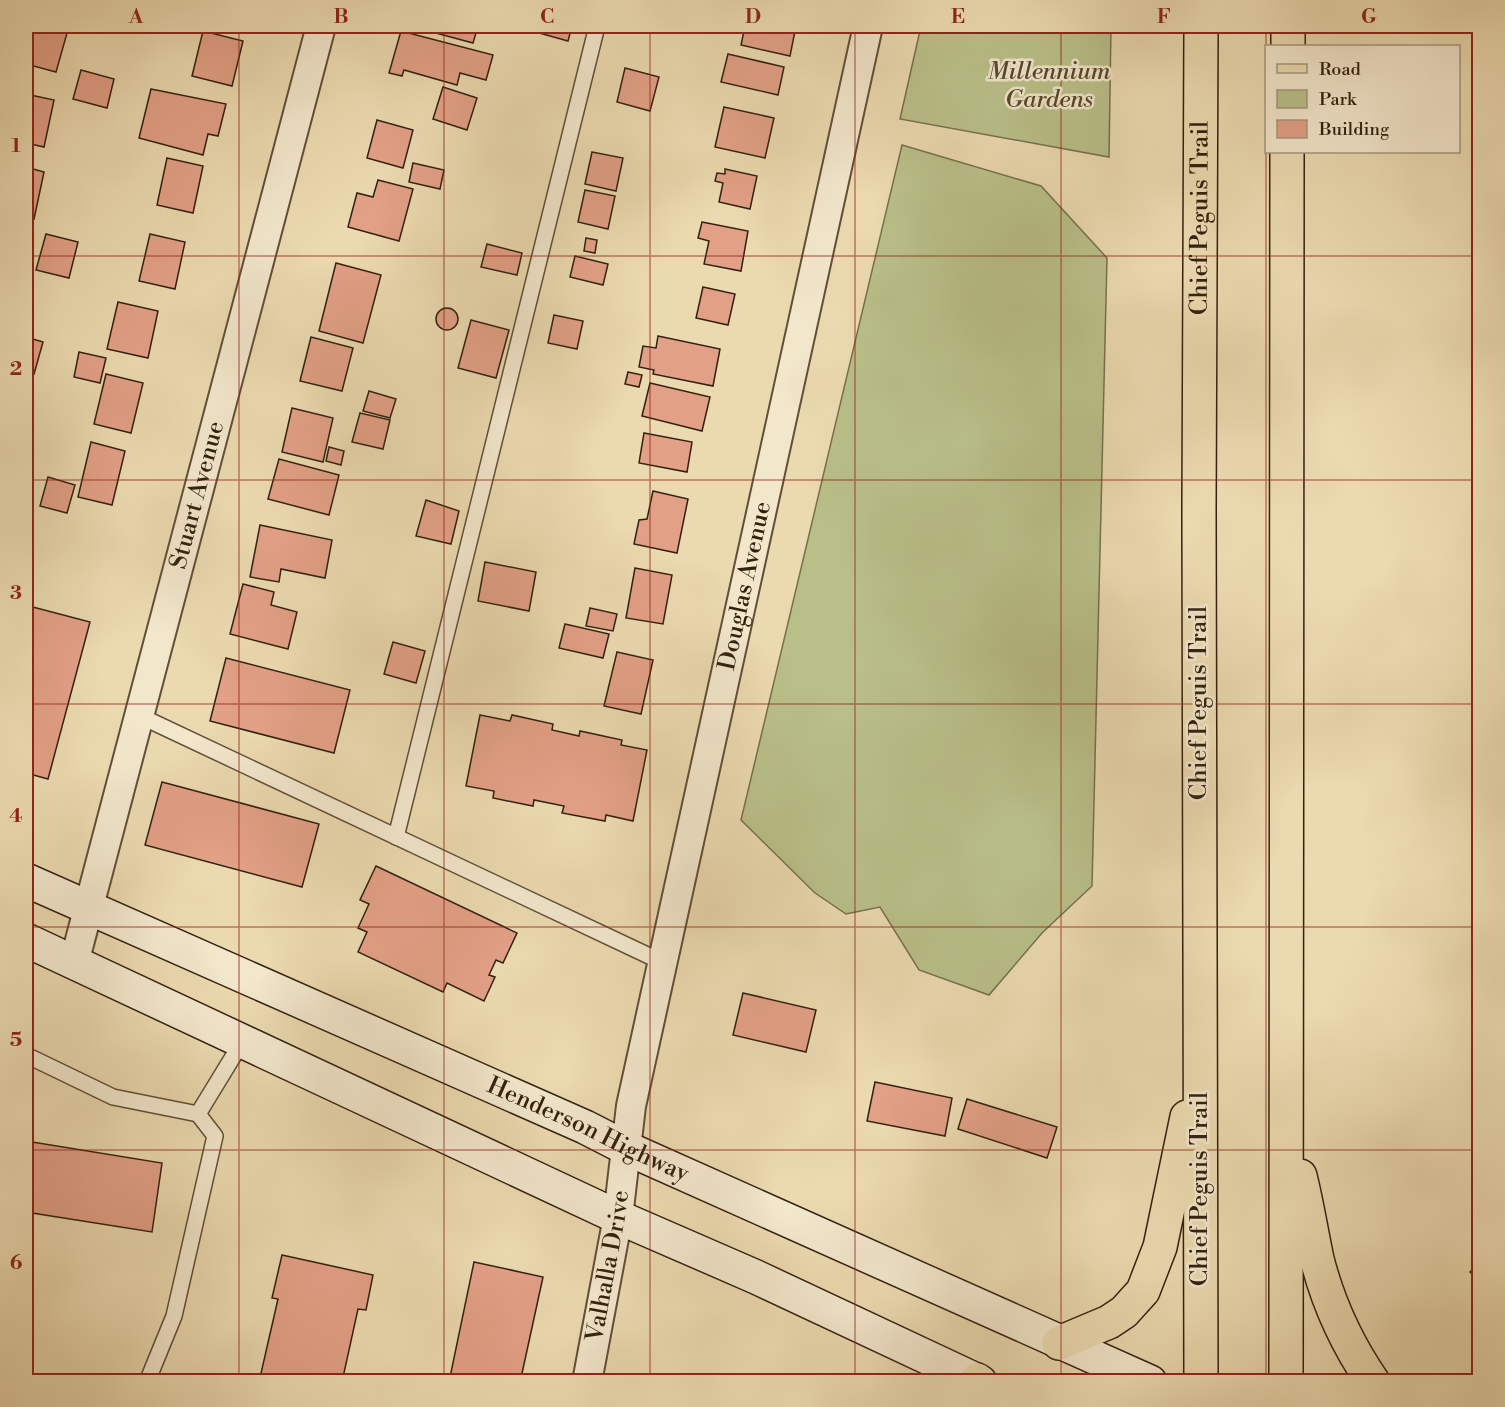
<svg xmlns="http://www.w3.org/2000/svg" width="1505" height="1407" viewBox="0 0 1505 1407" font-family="'Libre Bodoni',serif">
<rect width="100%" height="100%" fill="#ebd9af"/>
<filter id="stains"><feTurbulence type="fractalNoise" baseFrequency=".00333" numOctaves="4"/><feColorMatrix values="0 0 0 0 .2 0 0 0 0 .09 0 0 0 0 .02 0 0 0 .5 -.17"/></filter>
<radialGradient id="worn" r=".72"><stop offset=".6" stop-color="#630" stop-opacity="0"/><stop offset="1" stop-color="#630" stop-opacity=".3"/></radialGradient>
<g fill="#b9bf89" stroke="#76704c" stroke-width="1.5">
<path d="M921,26H1111L1109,157L900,119Z"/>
<path d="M902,145L1041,186L1107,258L1092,886L1042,933L989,995L919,970L880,907L846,914L815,893L741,820Z"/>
</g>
<g fill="#e2a086" stroke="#33210f" stroke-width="1.5">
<path d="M27,26H69L56,72L26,64Z"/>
<path d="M410,26H478L473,43Z"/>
<path d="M533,26H572L568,41L532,31Z"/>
<path d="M745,26H796L790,56L741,45Z"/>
<path d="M203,31L243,41L232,86L192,76Z"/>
<path d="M401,31L493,55L486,80L460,73L457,85L404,70L402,76L389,73Z"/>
<path d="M728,54L784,67L778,95L721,82Z"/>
<path d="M625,68L659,77L650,111L617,102Z"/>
<path d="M81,70L114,79L107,108L73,99Z"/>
<path d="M443,87L477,98L467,130L433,119Z"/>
<path d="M151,89L226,104L218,136L208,134L203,155L139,138Z"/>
<path d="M26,94L54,100L44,147L26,143Z"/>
<path d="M724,107L774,118L765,158L715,147Z"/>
<path d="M377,120L413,130L403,168L367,158Z"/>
<path d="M592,152L623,158L616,191L585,184Z"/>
<path d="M167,158L203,166L193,213L157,205Z"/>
<path d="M413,163L444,170L440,189L409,182Z"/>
<path d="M26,167L44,172L34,219L26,217Z"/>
<path d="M725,169L757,176L750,209L719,202L723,183L715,181L717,173L725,174Z"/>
<path d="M378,180L413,189L399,241L348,227L357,193L373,197Z"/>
<path d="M585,190L615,196L608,229L578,222Z"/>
<path d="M702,222L748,231L741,271L704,264L709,241L698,238Z"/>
<path d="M46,234L78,242L69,278L36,270Z"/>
<path d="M150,234L185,242L175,289L139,281Z"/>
<path d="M586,238L597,240L595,253L584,251Z"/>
<path d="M487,244L522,253L517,275L481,267Z"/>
<path d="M575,256L608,264L603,285L570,277Z"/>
<path d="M336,263L381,275L363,343L319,331Z"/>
<path d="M703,287L735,294L728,325L696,318Z"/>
<path d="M118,302L158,311L148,358L107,349Z"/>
<circle cx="447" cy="319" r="11"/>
<path d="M554,315L583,321L577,349L548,343Z"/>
<path d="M471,320L509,330L496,378L458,368Z"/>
<path d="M658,336L720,349L713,386L653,374L654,370L639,367L643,346L656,348Z"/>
<path d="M26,337L43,342L34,374L26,371Z"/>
<path d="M311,337L353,348L342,391L300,381Z"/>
<path d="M79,352L106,358L100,383L74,377Z"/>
<path d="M628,372L642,375L639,387L625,384Z"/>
<path d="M106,374L143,383L131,433L94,424Z"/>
<path d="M650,383L710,397L702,431L642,416Z"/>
<path d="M369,391L396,399L390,418L363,411Z"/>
<path d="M292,408L333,418L323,462L282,452Z"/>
<path d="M26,411L32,413L26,439Z"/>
<path d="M360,413L390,420L383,449L352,442Z"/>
<path d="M644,433L692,442L687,472L639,463Z"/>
<path d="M91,442L125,451L112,505L78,497Z"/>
<path d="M329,447L344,451L341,465L326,461Z"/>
<path d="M279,459L339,475L329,515L268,499Z"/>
<path d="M48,477L75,485L67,513L40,506Z"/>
<path d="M653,491L688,499L677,553L634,544L639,520L647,519Z"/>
<path d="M426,500L459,511L451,544L416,536Z"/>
<path d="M260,525L332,540L325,578L281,569L279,582L250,577Z"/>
<path d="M485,562L536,572L529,611L478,601Z"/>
<path d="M635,568L672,575L663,624L626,618Z"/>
<path d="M243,584L274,592L271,605L297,612L288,649L230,634Z"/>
<path d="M29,606L90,622L48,779L26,773V620Z"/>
<path d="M590,608L617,614L613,631L586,626Z"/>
<path d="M565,624L609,634L603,658L559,648Z"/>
<path d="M393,642L425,651L416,683L384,674Z"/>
<path d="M617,652L653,660L641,714L604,706Z"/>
<path d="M226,658L350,690L334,753L210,721Z"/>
<path d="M480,715L510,721L512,715L553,724L552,730L579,736L580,731L622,740L621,745L647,750L633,821L606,815L605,821L562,813L564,806L534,800L533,806L493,798L494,791L466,786Z"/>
<path d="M162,782L319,824L302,887L145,845Z"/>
<path d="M376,866L517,933L503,963L496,960L489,975L495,977L484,1001L447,983L443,992L358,952L367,932L358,928L369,904L360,900Z"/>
<path d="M743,993L816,1010L806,1052L733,1035Z"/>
<path d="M875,1082L952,1098L945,1136L867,1121Z"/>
<path d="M967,1099L1057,1127L1047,1158L958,1129Z"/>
<path d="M26,1141L162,1163L152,1232L26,1212Z"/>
<path d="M282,1255L373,1275L366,1310L358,1309L342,1382H259L278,1299L272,1298Z"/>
<path d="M474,1262L543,1277L521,1378L527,1382H449Z"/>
<path d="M1480,1263V1281L1470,1272Z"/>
</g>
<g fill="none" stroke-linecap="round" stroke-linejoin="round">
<defs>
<g id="lane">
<path d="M138,715L662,962"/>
<path d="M396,837L597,26"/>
<path d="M26,1055L113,1097L198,1114L242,1042"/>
<path d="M147,1382L174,1316L215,1136L198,1114"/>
</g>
<g id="street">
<path id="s1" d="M74,963L321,26"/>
<path id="s2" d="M587,1382L618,1217L631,1106L868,26"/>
</g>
<g id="secondary">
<path id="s3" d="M26,880L585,1127L626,1148L1150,1382"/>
<path d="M26,940L618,1217L756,1277L980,1382"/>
</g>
<g id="primary">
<path d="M1288,46V26"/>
<path d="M1300,1176C1307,1204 1311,1231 1317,1259C1328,1303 1347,1344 1373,1382"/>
<path d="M1059,1343L1109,1322L1124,1312L1143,1291L1160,1247L1187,1117"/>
<path d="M977,1380L978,1382"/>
<path id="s4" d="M1201,1382L1199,511L1201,26"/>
<path d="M1286,1382L1287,152"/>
</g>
</defs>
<use href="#lane" stroke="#614f37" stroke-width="18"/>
<use href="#street" stroke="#614f37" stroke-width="32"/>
<use href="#secondary" stroke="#33210f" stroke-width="36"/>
<use href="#primary" stroke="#33210f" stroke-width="36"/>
<use href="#lane" stroke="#f2e6cb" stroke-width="15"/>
<use href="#street" stroke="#f2e6cb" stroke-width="28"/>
<use href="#secondary" stroke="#f2e6cb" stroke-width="33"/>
<use href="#primary" stroke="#ebd9af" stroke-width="33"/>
</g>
<path fill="none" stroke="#8f2418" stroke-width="1.5" stroke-opacity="0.55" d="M239,26V1382M444,26V1382M650,26V1382M855,26V1382M1061,26V1382M1266,26V1382M26,256H1480M26,480H1480M26,704H1480M26,927H1480M26,1150H1480"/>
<g text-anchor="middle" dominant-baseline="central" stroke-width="5" stroke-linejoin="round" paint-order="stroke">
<g font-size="24" font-style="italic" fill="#54482e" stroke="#f2e6cb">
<text x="1049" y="72">Millennium<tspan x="1049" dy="28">Gardens</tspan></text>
</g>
<g font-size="24" fill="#33210f" stroke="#f2e6cb">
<text stroke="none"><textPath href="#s4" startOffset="1164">Chief Peguis Trail</textPath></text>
<text stroke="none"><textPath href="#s1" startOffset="484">Stuart Avenue</textPath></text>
<text stroke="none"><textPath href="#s2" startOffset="812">Douglas Avenue</textPath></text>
<text transform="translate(1199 703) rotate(-90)">Chief Peguis Trail</text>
<text stroke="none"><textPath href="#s3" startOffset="615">Henderson Highway</textPath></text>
<text transform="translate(1200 1189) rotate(-90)">Chief Peguis Trail</text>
<text stroke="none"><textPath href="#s2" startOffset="118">Valhalla Drive</textPath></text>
</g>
</g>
<rect width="1505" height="1407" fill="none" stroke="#ebd9af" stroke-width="66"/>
<rect x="1265" y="45" width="195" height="108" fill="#f2e6cb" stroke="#a69780" stroke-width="1.5"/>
<rect x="1277" y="64" width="30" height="9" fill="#ebd9af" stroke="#a69780" stroke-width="1.5"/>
<text x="1319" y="75" font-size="18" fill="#33210f">Road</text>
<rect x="1277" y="90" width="30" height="18" fill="#b9bf89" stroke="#a69780" stroke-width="1.5"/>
<text x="1319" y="105" font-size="18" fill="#33210f">Park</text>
<rect x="1277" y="120" width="30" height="18" fill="#e2a086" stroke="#a69780" stroke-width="1.5"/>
<text x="1319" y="135" font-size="18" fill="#33210f">Building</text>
<rect x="33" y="33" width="1439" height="1341" fill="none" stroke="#8f2418" stroke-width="2"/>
<g font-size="20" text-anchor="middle" font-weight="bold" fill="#8f2418">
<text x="136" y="23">A</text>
<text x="341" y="23">B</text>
<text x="547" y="23">C</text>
<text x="753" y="23">D</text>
<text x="958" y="23">E</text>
<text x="1164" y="23">F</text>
<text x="1369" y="23">G</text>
<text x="16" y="152">1</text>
<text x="16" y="375">2</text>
<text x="16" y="599">3</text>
<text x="16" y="822">4</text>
<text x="16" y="1046">5</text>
<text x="16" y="1269">6</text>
</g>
<rect width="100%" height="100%" filter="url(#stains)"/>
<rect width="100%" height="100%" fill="url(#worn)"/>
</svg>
